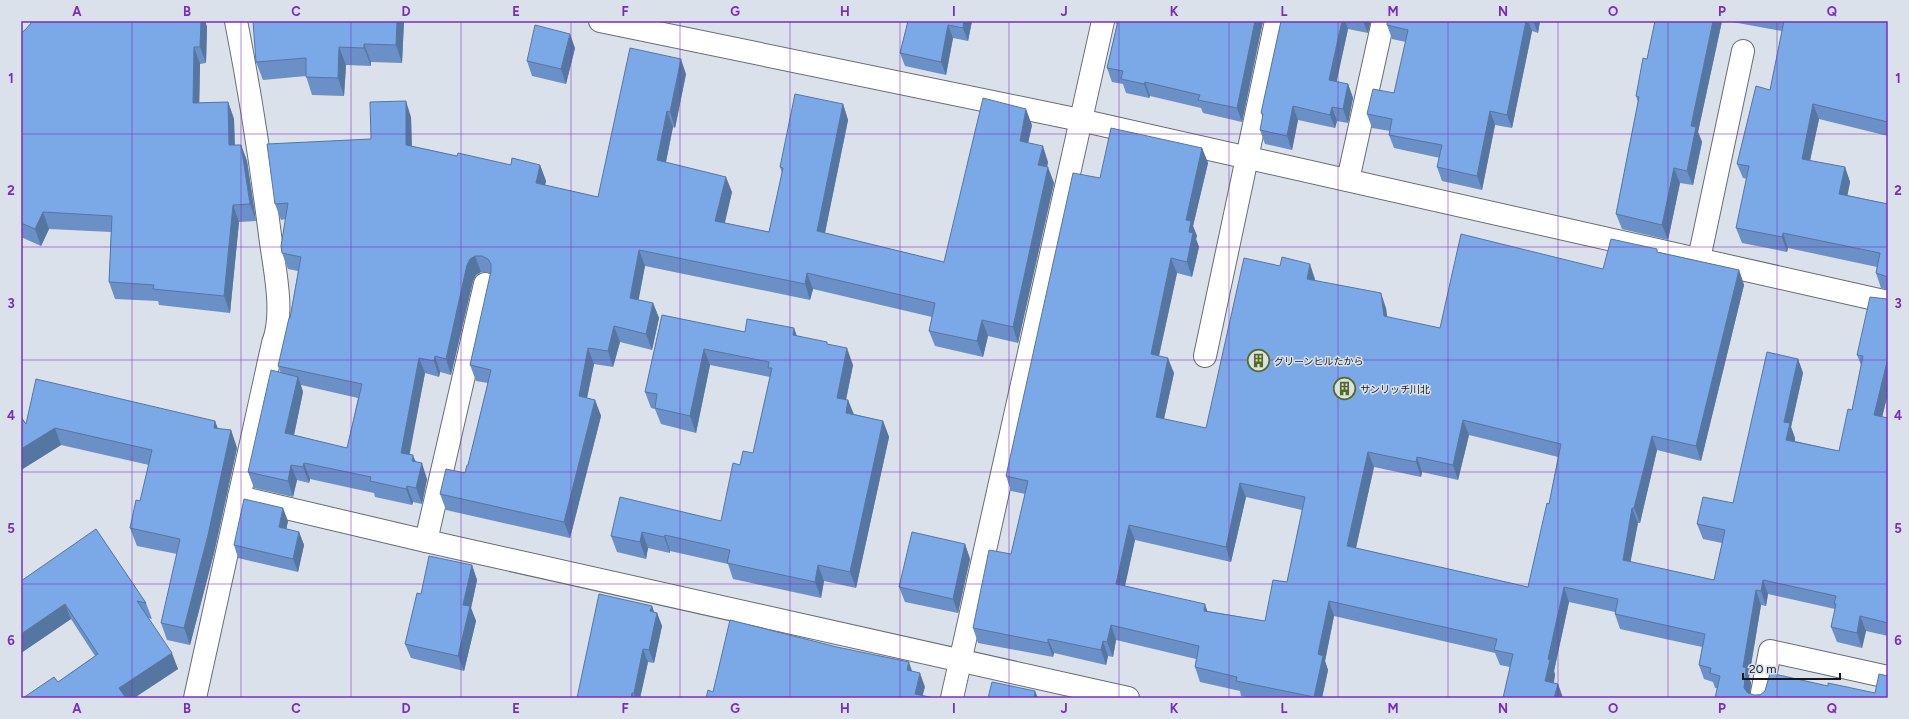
<svg xmlns="http://www.w3.org/2000/svg" width="1909" height="719" viewBox="0 0 1909 719" font-family="Figtree,'Noto Sans JP',sans-serif">
<rect width="100%" height="100%" fill="#dae1eb"/>
<g fill="none" stroke-linecap="round" stroke-linejoin="round">
<defs>
<g id="minor">
<path d="M600,21L1080,120L1888,302"/>
<path d="M1348,180L1383,21"/>
<path d="M1699,259L1743,51"/>
<path d="M1205,356L1276,21"/>
<path d="M239,497L426,541L1128,698"/>
<path d="M426,541L485,284"/>
<path d="M195,698L273,343C285,313 274,267 270,235C261,163 250,92 236,21"/>
<path d="M952,698L1103,21"/>
<path d="M1761,698L1770,651L1888,677"/>
</g>
</defs>
<use href="#minor" stroke="#676d76" stroke-width="24"/>
<use href="#minor" stroke="#fff" stroke-width="22"/>
</g>
<g fill="#6a90c7" fill-rule="evenodd">
<path d="M33,21H205L207,27L206,63L200,64L199,103L228,102L234,119L235,145H241L247,161L256,221L239,222L230,313L159,305L158,301L115,299L109,282L111,232L49,229L41,246L21,237V32L24,31Z"/>
<path d="M404,21L402,63L371,62V66L346,65L344,96L312,95L306,76L263,80L256,62Z"/>
<path d="M908,21H972L968,41L953,38L946,75L905,66L900,53Z"/>
<path d="M1114,21H1263L1242,122L1203,113L1201,108L1150,96L1149,98L1126,93L1123,84L1112,82L1107,68L1117,24L1115,23Z"/>
<path d="M1281,21H1371L1368,33L1348,29L1336,82L1348,84L1353,98L1348,123L1337,121L1335,128L1298,120L1292,150L1265,144L1260,130L1263,117L1261,113Z"/>
<path d="M1387,21H1540L1538,33L1532,31L1512,128L1495,125L1482,190L1442,181L1437,167L1440,158L1394,148L1389,135L1390,131L1372,128L1367,114L1394,93L1406,42L1392,39L1387,25Z"/>
<path d="M1655,21H1722L1698,132L1702,142L1693,185L1680,183L1668,240L1622,229L1616,214L1638,102L1636,96L1647,59Z"/>
<path d="M1727,21H1888V136L1819,119L1810,161L1845,167L1850,182L1847,195L1888,204V290L1881,288L1876,273L1877,267L1788,248L1787,252L1742,243L1736,228L1747,179L1743,178L1737,164L1770,90L1782,31Z"/>
<path d="M575,48L566,84L532,76L527,61Z"/>
<path d="M686,74L675,128L673,127L666,162L732,192L725,223L769,232L782,173L780,167L843,104L848,120L825,233L944,262L1032,125L1028,143L1048,162L1047,167L1054,183L1018,343L988,336L983,357L935,346L929,331L932,317L813,289L810,300L645,266L638,300L653,303L659,318L652,350L620,342L613,367L594,364L587,398L595,400L601,416L570,538L446,510L440,494L465,473L468,465L488,383L476,381L470,365L491,274L487,272H481L476,275L473,281L451,375L440,372L439,377L425,373L409,454L416,461L427,479L422,504L413,502L412,505L375,497L374,493L310,479L309,483L297,480L293,497L254,488L248,472L281,373L278,366L290,318L298,271L288,269L282,253L286,219L281,220L275,204L371,139L411,117L412,146L457,156L511,165H540L546,181L545,185L598,197ZM301,385L358,398L347,448L294,435L303,392Z"/>
<path d="M1202,148L1208,163L1193,226L1197,236L1196,239L1199,247L1192,277L1177,273L1159,356L1174,373L1164,419L1206,428L1315,279V280L1386,308L1387,317L1440,328L1603,269L1658,252L1739,270L1744,285L1701,461L1657,450L1640,523H1638L1630,562L1714,580L1722,543L1703,539L1697,524L1733,503L1798,359L1803,373L1791,427L1795,438V441L1839,451L1852,410L1861,365L1857,355L1887,299L1888,298V393L1882,417L1888,418V636L1866,631L1862,648L1837,642L1831,627L1835,609L1768,594L1766,606L1761,605L1749,677L1751,683L1750,694L1754,695L1828,686L1888,698H1715L1717,688H1715L1713,682L1704,679L1699,665L1702,647L1620,629L1615,614V612L1569,602L1554,671L1555,675L1554,683L1558,684L1563,698H1503L1510,667L1500,665L1495,653L1334,616L1325,661L1328,670L1322,698H1252L1241,696L1240,691L1200,682L1195,667L1196,659L1116,640L1113,657L1108,656L1106,665L1054,653L1053,657L978,643L973,628L1011,554L1025,494L1011,491L1006,476L1100,178ZM1469,435L1558,457L1549,504L1528,587L1356,548L1374,467L1421,477L1422,472L1458,480ZM1246,497L1302,510L1287,582L1265,621L1208,611L1125,586L1135,540L1231,562Z"/>
<path d="M662,315L745,332L798,336L828,344L853,365L846,400H848L854,414L883,421L889,437L856,588L824,581L821,598L733,579L728,564L670,551V553L648,548L646,559L617,552L611,536L721,521L740,465L753,453L770,377L710,365L696,433L661,424L655,409L651,408L645,392Z"/>
<path d="M21,417L26,424L215,421L218,429L231,430L237,448L214,553L190,645L167,640L161,623L177,554L137,546L130,528L140,501L149,465L61,445L21,470Z"/>
<path d="M288,521L286,529L299,532L304,545L298,572L238,558L234,545Z"/>
<path d="M96,529L146,603L152,619L148,618L178,669L134,698H23L58,682L95,656L71,619L21,653Z"/>
<path d="M965,544L970,559L958,613L905,602L899,587Z"/>
<path d="M472,565L477,580L471,608L476,621L464,671L411,658L405,644L421,594Z"/>
<path d="M652,606L654,612L657,613L662,626L654,663L648,662L640,698H577Z"/>
</g>
<g fill="#5676a2">
<path d="M200,21H205L207,27L206,63L200,47Z"/>
<path d="M397,21H404L402,63L396,45Z"/>
<path d="M964,21H972L968,41L963,28Z"/>
<path d="M1255,21H1263L1242,122L1237,108Z"/>
<path d="M1342,21H1345L1348,29L1334,94L1329,80Z"/>
<path d="M1363,21H1371L1368,33Z"/>
<path d="M1526,21H1528L1532,31L1512,128L1507,115Z"/>
<path d="M1533,21H1540L1538,33Z"/>
<path d="M1713,21H1722L1698,132L1702,142L1693,185L1687,171L1691,126Z"/>
<path d="M948,25L953,38L946,75L941,62Z"/>
<path d="M570,34L575,48L566,84L561,69Z"/>
<path d="M364,44L371,62V66L364,48Z"/>
<path d="M194,47L200,64L199,120L193,103Z"/>
<path d="M339,47L346,65L344,96L338,78Z"/>
<path d="M681,59L686,74L675,128L670,112Z"/>
<path d="M1145,82L1150,96L1149,98L1144,84Z"/>
<path d="M1348,84L1353,98L1348,123L1343,109Z"/>
<path d="M406,101L411,117L412,161L406,145Z"/>
<path d="M228,102L234,119L235,162L229,145Z"/>
<path d="M843,104L848,120L822,247L817,231Z"/>
<path d="M1813,104L1819,119L1807,174L1802,159Z"/>
<path d="M1293,106L1298,120L1292,150L1287,136Z"/>
<path d="M1332,107L1337,121L1335,128L1330,115Z"/>
<path d="M1026,109L1032,125L1025,157L1020,141Z"/>
<path d="M667,111L673,127L663,176L657,160Z"/>
<path d="M1490,111L1495,125L1482,190L1477,176Z"/>
<path d="M241,145L247,161L256,221L250,204Z"/>
<path d="M1043,146L1048,162L1044,181L1038,165Z"/>
<path d="M1202,148L1208,163L1193,226L1197,236L1196,239L1199,247L1192,277L1187,262L1189,232L1186,220Z"/>
<path d="M540,165L546,181L542,199L536,183Z"/>
<path d="M1048,167L1054,183L1018,343L1013,327Z"/>
<path d="M1845,167L1850,182L1845,209L1839,194Z"/>
<path d="M1674,168L1680,183L1668,240L1662,225Z"/>
<path d="M726,177L732,192L721,237L715,221Z"/>
<path d="M233,205L239,222L230,313L224,296Z"/>
<path d="M43,212L49,229L41,246L35,229Z"/>
<path d="M1783,233L1788,248L1787,252L1782,237Z"/>
<path d="M639,250L645,266L636,314L630,298Z"/>
<path d="M475,256L481,272L476,275L473,281L451,375L446,359L467,265L470,259Z"/>
<path d="M1171,258L1177,273L1156,369L1151,354Z"/>
<path d="M1310,264L1315,279L1312,294L1307,279Z"/>
<path d="M1739,270L1744,285L1701,461L1696,446Z"/>
<path d="M807,273L813,289L810,300L805,284Z"/>
<path d="M1381,293L1386,308L1389,331L1384,316Z"/>
<path d="M653,303L659,318L652,350L646,334Z"/>
<path d="M982,320L988,336L983,357L977,341Z"/>
<path d="M614,326L620,342L613,367L608,351Z"/>
<path d="M794,328L800,344L793,335Z"/>
<path d="M588,348L594,364L584,412L579,396Z"/>
<path d="M847,348L853,365L843,414L837,398Z"/>
<path d="M704,349L710,365L696,433L690,416Z"/>
<path d="M435,356L440,372L439,377L434,361Z"/>
<path d="M419,358L425,373L407,468L401,453Z"/>
<path d="M1168,358L1174,373L1161,432L1156,417Z"/>
<path d="M1798,359L1803,373L1791,427L1795,438L1792,455L1786,440L1784,422Z"/>
<path d="M1887,362L1888,366V393L1879,430L1874,415Z"/>
<path d="M298,377L303,392L291,449L285,433Z"/>
<path d="M595,400L601,416L570,538L564,522Z"/>
<path d="M848,400L854,416L846,413Z"/>
<path d="M1463,420L1469,435L1458,480L1453,465Z"/>
<path d="M215,421L221,438L214,428Z"/>
<path d="M883,421L889,437L856,588L850,572Z"/>
<path d="M55,428L61,445L21,470V449Z"/>
<path d="M231,430L237,448L214,553L190,645L184,628Z"/>
<path d="M1652,436L1657,450L1640,523L1634,508Z"/>
<path d="M1368,452L1374,467L1353,561L1347,546Z"/>
<path d="M413,455L419,471L412,461Z"/>
<path d="M1417,457L1422,472L1421,477L1416,462Z"/>
<path d="M304,463L310,479L309,483L303,467Z"/>
<path d="M422,463L427,479L422,504L416,488Z"/>
<path d="M291,465L297,480L293,497L288,481Z"/>
<path d="M1240,483L1246,497L1231,562L1226,547Z"/>
<path d="M407,486L413,502L412,505L406,489Z"/>
<path d="M283,508L288,521L284,541L279,527Z"/>
<path d="M1632,508L1638,523L1628,575L1623,560Z"/>
<path d="M1129,525L1135,540L1122,599L1116,584Z"/>
<path d="M299,532L304,545L298,572L293,559Z"/>
<path d="M642,532L648,548L646,559L640,542Z"/>
<path d="M665,535L670,551V553L664,537Z"/>
<path d="M965,544L970,559L958,613L953,599Z"/>
<path d="M472,565L477,580L471,608L476,621L464,671L458,656L463,605Z"/>
<path d="M818,565L824,581L821,598L815,582Z"/>
<path d="M1763,580L1768,594L1766,606L1761,591Z"/>
<path d="M1564,587L1569,602L1554,671L1555,675L1551,696L1545,681L1548,659Z"/>
<path d="M1756,590L1761,605L1749,677L1751,683L1750,698L1744,688L1743,667Z"/>
<path d="M1329,601L1334,616L1325,661L1328,670L1322,698H1314L1318,654Z"/>
<path d="M65,604L71,619L21,653V634Z"/>
<path d="M1205,604L1210,619L1204,611Z"/>
<path d="M652,606L656,618L657,613L662,626L654,663L649,650L650,611Z"/>
<path d="M1860,616L1866,631L1862,648L1857,633Z"/>
<path d="M1111,625L1116,640L1113,657L1107,642Z"/>
<path d="M1048,639L1054,653L1053,657L1048,643Z"/>
<path d="M1103,641L1108,656L1106,665L1101,650Z"/>
<path d="M643,649L648,662L640,698H635L634,693Z"/>
<path d="M172,653L178,669L134,698H123L119,688Z"/>
<path d="M909,662L914,677L907,670Z"/>
<path d="M920,673L925,687L922,698L915,694Z"/>
<path d="M1558,684L1563,698H1554Z"/>
<path d="M1035,691L1038,698H1034Z"/>
<path d="M632,693L634,698H631Z"/>
</g>
<g fill="#7ba8e7" stroke="#5676a2" fill-rule="evenodd">
<path d="M33,21H201L200,47H194L193,103L228,102L229,145H241L250,204L233,205L224,296L153,289L154,285L109,282L112,216L43,212L35,229L21,223V32L24,31Z"/>
<path d="M253,21H397L396,45L364,44V48L339,47L338,78L306,77V58L256,62Z"/>
<path d="M908,21H964L963,28L948,25L941,62L900,53Z"/>
<path d="M1118,21H1255L1237,108L1198,100L1200,95L1145,82L1144,84L1121,79L1123,71L1107,68Z"/>
<path d="M1281,21H1342L1329,80L1348,84L1343,109L1332,107L1330,115L1293,106L1287,136L1260,130L1263,114L1261,113Z"/>
<path d="M1387,21H1526L1507,115L1490,111L1477,176L1437,167L1442,145L1389,135L1392,119L1367,114L1373,89L1394,93L1408,30L1387,25Z"/>
<path d="M1655,21H1713L1691,126L1696,127L1687,171L1674,168L1662,225L1616,214L1639,97L1636,96L1643,58L1647,59Z"/>
<path d="M1784,21H1888V122L1813,104L1802,159L1845,167L1839,194L1888,204V277L1876,273L1880,253L1783,233L1782,237L1736,228L1749,166L1737,164L1756,86L1770,90Z"/>
<path d="M535,25L570,34L561,69L527,61Z"/>
<path d="M630,48L681,59L670,112L667,111L657,160L726,177L715,221L769,232L783,168L780,167L795,94L843,104L817,231L944,262L983,98L1026,109L1020,141L1043,146L1038,165L1048,167L1013,327L982,320L977,341L929,331L935,303L807,273L805,284L639,250L630,298L653,303L646,334L614,326L608,351L588,348L579,396L595,400L564,522L440,494L446,469L465,473L467,465H468L491,370L470,365L491,271V264L488,259L482,256H475L470,259L467,265L446,359L435,356L434,361L419,358L401,453L413,455L412,461L422,463L416,488L407,486L406,489L370,481L371,477L304,463L303,467L291,465L288,481L248,472L271,370L298,377L285,433L347,448L362,384L278,366L289,318H290L301,257L282,253L281,246L288,203L275,204L267,144L371,139L370,102L406,101V145L457,156L458,153L511,165L512,158L540,165L536,183L598,197Z"/>
<path d="M1111,128L1202,148L1186,220L1191,221L1189,232L1193,233L1187,262L1171,258L1151,354L1168,358L1156,417L1206,428L1244,258L1280,266L1282,257L1310,264L1307,279L1381,293L1384,316L1440,328L1461,234L1603,269L1611,239L1657,249V252L1739,270L1696,446L1652,436L1634,508H1632L1623,560L1714,580L1725,530L1697,524L1703,497L1733,503L1767,352L1798,359L1784,422L1790,423L1786,440L1839,451L1848,409L1852,410L1863,356L1857,355L1870,297L1887,299L1888,298V362H1887L1874,415L1888,418V623L1860,616L1857,633L1831,627L1836,604H1834L1836,596L1763,580L1761,591L1756,590L1743,667L1746,668L1744,688L1748,693L1754,695H1760L1765,691L1770,673L1828,686V683L1875,693L1879,674L1888,676V698H1715L1720,676L1710,673L1711,668L1699,665L1705,634L1615,614L1618,599L1564,587L1548,659L1550,660L1545,681L1558,684L1554,698H1503L1513,654L1494,650L1497,639L1329,601L1318,654L1323,656L1314,697L1236,681L1237,677L1195,667L1199,646L1111,625L1107,642L1103,641L1101,650L1048,639V643L973,628L989,550L1011,554L1028,481L1006,476L1073,173L1100,178ZM1463,420L1561,444L1549,504L1547,503L1528,587L1347,546L1368,452L1416,462L1417,457L1453,465ZM1240,483L1305,497L1287,582L1273,580L1265,621L1204,611L1205,604L1116,584L1129,525L1226,547Z"/>
<path d="M662,315L745,332L747,319L794,328L793,335L827,342V344L847,348L837,398L848,400L846,413L883,421L850,572L818,565L815,582L727,563L730,550L665,535L664,537L642,532L640,542L611,536L620,497L721,521L733,463L740,465L743,451L753,453L772,368H768L769,362L704,349L690,416L655,408L657,394L645,392Z"/>
<path d="M36,379L215,421L214,428L231,430L208,535L184,628L161,623L180,539L130,528L136,500L140,501L152,450L55,428L21,449V417L26,424Z"/>
<path d="M244,499L283,508L279,527L299,532L293,559L234,545Z"/>
<path d="M96,529L146,603L137,601L172,653L119,688L126,698H23L54,677L58,682L98,654L65,604L21,634V581Z"/>
<path d="M912,532L965,544L953,599L899,587Z"/>
<path d="M429,556L472,565L463,605L470,606L458,656L405,644L417,593L421,594Z"/>
<path d="M599,594L652,606L650,611L657,613L649,650L643,649L634,693H632L631,698H577Z"/>
<path d="M730,620L837,647L909,662L907,670L920,673L915,694L934,698H706L708,690L713,692Z"/>
<path d="M992,682L1035,691L1034,698H988Z"/>
</g>
<path fill="none" stroke="#7b2cbf" stroke-width="1" stroke-opacity="0.55" d="M132,21V698M241,21V698M351,21V698M461,21V698M571,21V698M680,21V698M790,21V698M900,21V698M1009,21V698M1119,21V698M1229,21V698M1338,21V698M1448,21V698M1558,21V698M1668,21V698M1777,21V698M21,134H1888M21,247H1888M21,360H1888M21,472H1888M21,584H1888"/>
<defs>
<symbol id="building-ring" viewBox="-11 -11 22 22"><circle r="9.5" fill="#dae1eb" stroke="#566d1e" stroke-width="1.5"/><path d="M-4-6H4V6H1V3H-1V6H-4ZM-2.5-4.3h1.7v1.8h-1.7ZM.8-4.3h1.7v1.8H.8ZM-2.5-1h1.7V.8h-1.7ZM.8-1h1.7V.8H.8Z" fill="#566d1e"/></symbol>
</defs>
<g fill-rule="evenodd">
<use href="#building-ring" x="1246" y="348" width="25" height="25"/>
<use href="#building-ring" x="1332" y="376" width="25" height="25"/>
</g>
<g text-anchor="middle" dominant-baseline="central" stroke-width="3" stroke-linejoin="round" paint-order="stroke">
<g font-size="10" fill="#16181b" stroke="#dae1eb" text-anchor="start">
<text x="1274" y="361">グリーンヒルたから</text>
<text x="1360" y="389">サンリッチ川北</text>
</g>
</g>
<rect width="1909" height="719" fill="none" stroke="#dae1eb" stroke-width="44"/>
<path d="M1743 673v6h97v-6" fill="none" stroke="#16181b" stroke-width="2"/>
<text x="1749" y="673" font-size="12" fill="#16181b" stroke="#dae1eb" stroke-width="3" paint-order="stroke">20 m</text>
<rect x="22" y="22" width="1865" height="675" fill="none" stroke="#7b2cbf" stroke-width="1.5"/>
<g font-size="13" text-anchor="middle" font-weight="bold" fill="#7b2cbf">
<text x="77" y="16">A</text>
<text x="187" y="16">B</text>
<text x="296" y="16">C</text>
<text x="406" y="16">D</text>
<text x="516" y="16">E</text>
<text x="625" y="16">F</text>
<text x="735" y="16">G</text>
<text x="845" y="16">H</text>
<text x="954" y="16">I</text>
<text x="1064" y="16">J</text>
<text x="1174" y="16">K</text>
<text x="1284" y="16">L</text>
<text x="1393" y="16">M</text>
<text x="1503" y="16">N</text>
<text x="1613" y="16">O</text>
<text x="1722" y="16">P</text>
<text x="1832" y="16">Q</text>
<text x="11" y="83">1</text>
<text x="1898" y="83">1</text>
<text x="11" y="195">2</text>
<text x="1898" y="195">2</text>
<text x="11" y="308">3</text>
<text x="1898" y="308">3</text>
<text x="11" y="420">4</text>
<text x="1898" y="420">4</text>
<text x="11" y="533">5</text>
<text x="1898" y="533">5</text>
<text x="11" y="645">6</text>
<text x="1898" y="645">6</text>
<text x="77" y="713">A</text>
<text x="187" y="713">B</text>
<text x="296" y="713">C</text>
<text x="406" y="713">D</text>
<text x="516" y="713">E</text>
<text x="625" y="713">F</text>
<text x="735" y="713">G</text>
<text x="845" y="713">H</text>
<text x="954" y="713">I</text>
<text x="1064" y="713">J</text>
<text x="1174" y="713">K</text>
<text x="1284" y="713">L</text>
<text x="1393" y="713">M</text>
<text x="1503" y="713">N</text>
<text x="1613" y="713">O</text>
<text x="1722" y="713">P</text>
<text x="1832" y="713">Q</text>
</g>
</svg>
